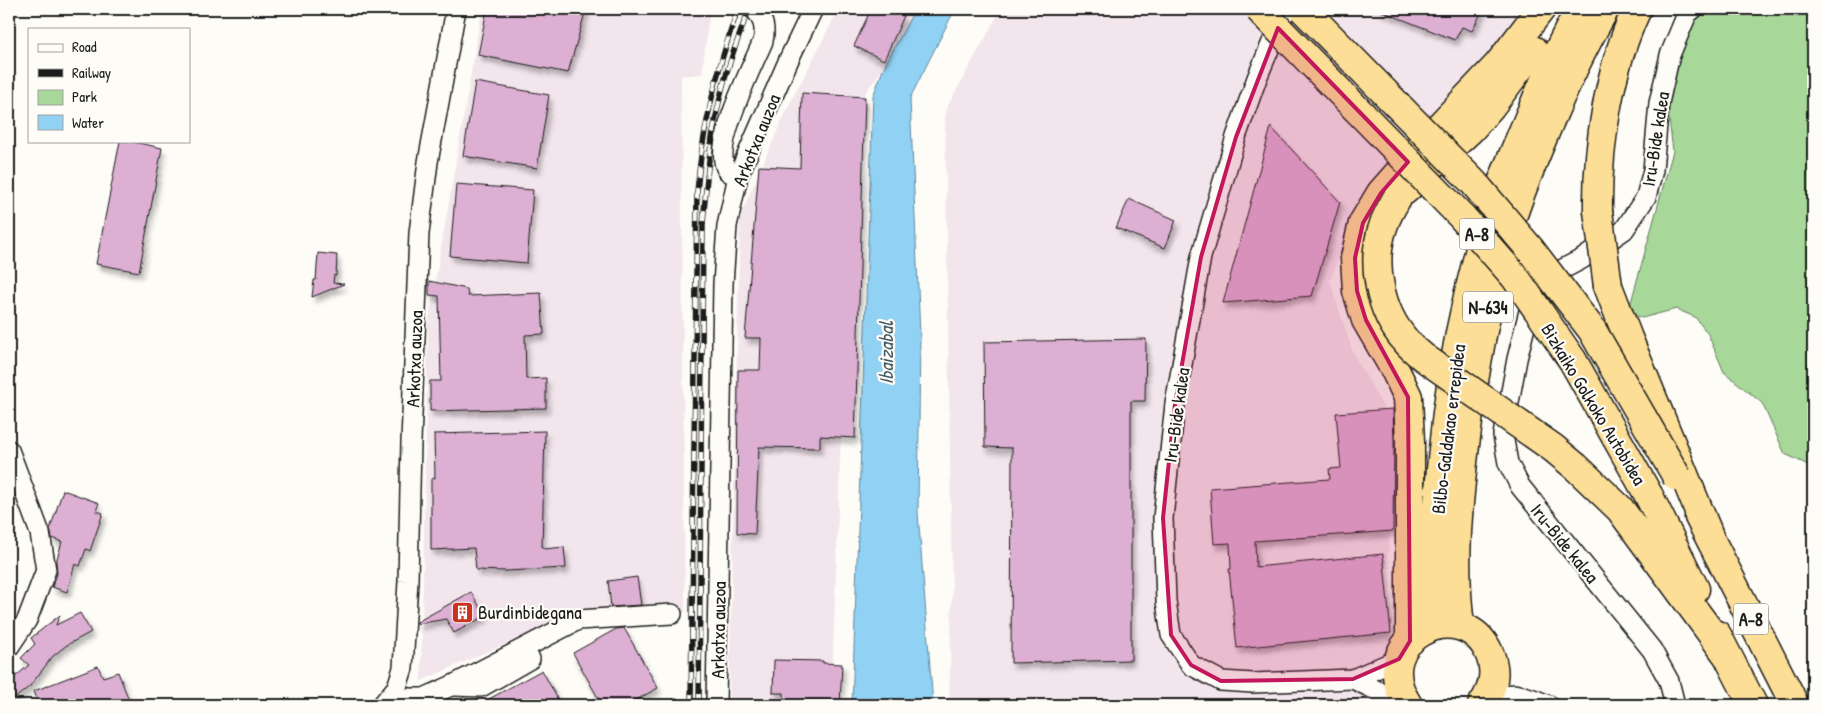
<svg xmlns="http://www.w3.org/2000/svg" width="1822" height="714" viewBox="0 0 1822 714" font-family="'Patrick Hand',sans-serif">
<defs>
<filter id="shadow"><feDropShadow dx="3" dy="5.5" stdDeviation="2.5" flood-color="#0004"/></filter>
</defs>
<rect width="100%" height="100%" fill="#fdfcf7"/>
<filter id="ink" filterUnits="userSpaceOnUse"><feTurbulence type="fractalNoise" baseFrequency=".02" numOctaves="2"/><feDisplacementMap in="SourceGraphic" scale="10" xChannelSelector="R" yChannelSelector="G"/><feConvolveMatrix kernelMatrix="1 2 1 2 8 2 1 2 1" color-interpolation-filters="sRGB"/></filter>
<g filter="url(#ink)">
<g fill="#f3e5ec">
<path d="M482,9H710L702,74L681,76L685,612L582,610L421,681L428,324Z"/>
<path d="M839,9H915L884,67L853,110L831,705H729L740,216L788,107Z"/>
<path d="M1001,9H1522L1471,74L1361,199L1330,281L1353,353L1392,423L1395,497L1385,575L1397,705H949L952,592L945,111Z"/>
</g>
<path fill="#a7d899" stroke="#627a5a" d="M1685,9H1813V465L1806,464L1785,454L1762,403L1724,372L1708,334L1695,317L1676,309L1642,318L1628,313L1673,151L1663,72Z"/>
<path fill="#91d1f3" stroke="#62899d" d="M915,9H955L910,98L920,335L918,513L933,705H852L873,96L884,67Z"/>
<g fill="#dcafd3" stroke="#1c1c1c" filter="url(#shadow)">
<path d="M487,9H586L568,73L478,55Z"/>
<path d="M871,9H888L904,16L884,60L854,46Z"/>
<path d="M1376,9H1483L1472,31L1462,27L1455,40Z"/>
<path d="M475,82L549,95L537,168L463,156Z"/>
<path d="M802,93L865,97L855,438L820,436V448L759,447L755,534L737,533L738,370H760L761,338H745L759,166L800,168Z"/>
<path d="M1271,127L1340,202L1312,296L1223,303Z"/>
<path d="M120,141H129L162,148L139,272L96,264Z"/>
<path d="M456,184L533,190L527,263L450,256Z"/>
<path d="M1129,199L1176,220L1165,248L1116,228Z"/>
<path d="M318,253L337,255L336,276L334,275L333,283L344,284L312,297L314,280H316Z"/>
<path d="M429,281L467,289L468,296L541,293L544,334L525,335L526,379L546,378V408L430,411V381H441L439,296L429,295Z"/>
<path d="M1146,339L1145,401H1131V660L1011,663L1012,448L985,447L984,342Z"/>
<path d="M1393,409L1394,442L1393,531L1255,541L1256,567L1383,554L1391,633L1237,648L1229,569H1231L1230,543L1214,544L1210,488L1330,479L1329,469L1341,468L1336,413Z"/>
<path d="M545,431L542,547H544V549L564,547L566,568L506,571L476,570L474,548L431,550V479L435,478L434,434Z"/>
<path d="M63,490L99,503L96,511L103,513L90,551L86,549L80,566L75,564L67,592L52,587L57,574L56,562L62,542L52,538L50,529Z"/>
<path d="M637,577L641,605L611,607L608,581Z"/>
<path d="M471,592L485,616L454,633L446,619L417,624V622Z"/>
<path d="M80,613L91,632L67,645L53,656L30,686L9,703V682L29,665L21,658L35,644L31,638L60,615L56,625Z"/>
<path d="M624,628L658,688L627,705H602L573,653L616,629Z"/>
<path d="M774,660L823,661V663L842,664L840,705H784V693H773Z"/>
<path d="M98,666L103,677L118,672L131,705H39L34,691Z"/>
<path d="M542,670L561,705H478Z"/>
</g>
<g fill="none" stroke-linecap="round" stroke-linejoin="round">
<defs>
<g id="minor">
<path d="M1286,9L1257,78L1236,137L1201,257L1175,404L1163,518L1166,601L1171,635L1191,665L1221,681L1253,683L1353,679L1399,659"/>
<path d="M738,176C735,175 731,174 728,171C709,150 753,65 763,41C766,27 763,20 755,9"/>
<path d="M9,450L40,533L46,570L27,620L9,647"/>
<path d="M1353,679L1407,705"/>
<path d="M454,686L481,687L530,659"/>
<path d="M1486,700C1514,689 1522,695 1549,705"/>
<path d="M398,701L407,698H424L453,685L578,620L672,614"/>
<path d="M382,705L397,687L403,668L408,581L411,442L419,233L428,162L456,9"/>
<path d="M716,705L723,284L727,226L738,176L790,57L813,9"/>
<path d="M1675,705L1669,681L1652,650L1520,486L1508,463L1503,435L1517,359L1532,299L1561,270L1582,259L1624,230L1646,197L1653,170L1659,103L1670,55L1687,14L1693,9"/>
</g>
<g id="highway">
<path d="M1404,191L1471,129L1491,106L1533,50"/>
<path d="M1598,211C1597,146 1609,68 1637,9"/>
<path d="M1608,286L1628,338L1708,533"/>
<path d="M1576,467L1620,509L1725,652"/>
<path d="M1649,496L1695,589"/>
<path d="M1699,517L1795,705"/>
<path d="M1460,625C1452,565 1458,505 1465,445C1474,372 1486,300 1508,230C1517,200 1529,171 1541,142C1560,96 1580,51 1605,9"/>
<path d="M1425,630C1439,595 1435,555 1437,518C1439,483 1443,448 1447,413C1455,349 1469,285 1487,224C1498,189 1513,155 1527,122C1543,83 1560,45 1580,9"/>
<path d="M1717,635L1753,705"/>
<path d="M1410,641V442L1408,397L1395,370L1366,320L1357,291L1355,258L1363,223L1381,193L1440,126L1498,65L1541,9"/>
<path d="M1408,705C1364,638 1464,591 1490,655C1497,673 1493,690 1482,705"/>
</g>
</defs>
<use href="#minor" stroke="#1c1c1c" stroke-width="22"/>
<use href="#highway" stroke="#1c1c1c" stroke-width="31"/>
<use href="#minor" stroke="#fdfcf7" stroke-width="19"/>
<use href="#highway" stroke="#fcde96" stroke-width="28"/>
<defs>
<g id="rail">
<path d="M691,705L697,192C702,128 717,69 738,9"/>
<path d="M699,705L703,225C706,186 709,146 718,107C725,73 737,41 749,9"/>
</g>
</defs>
<use href="#rail" stroke="#1c1c1c" stroke-width="5.5"/>
<use href="#rail" stroke="#fdfcf7" stroke-width="4" stroke-dasharray="11" stroke-linecap="butt"/>
<defs>
<g id="highway-bridge">
<path d="M1259,9L1462,217L1515,277L1573,361L1649,496"/>
<path d="M1303,9L1474,183L1530,249L1592,330L1677,477"/>
<path d="M1398,196C1393,205 1387,215 1384,224C1370,261 1379,311 1406,341C1411,347 1417,352 1423,357L1553,448L1576,467"/>
<path d="M1598,211L1608,286"/>
</g>
</defs>
<use href="#highway-bridge" stroke="#1c1c1c" stroke-width="31" stroke-linecap="butt"/>
<use href="#highway-bridge" stroke="#fcde96" stroke-width="28"/>
</g>
</g>
<path fill="#c2185b" fill-opacity="0.2" stroke="#c2185b" stroke-width="4" stroke-linejoin="round" d="M1278,28L1408,162L1381,193L1363,223L1355,258L1357,291L1366,320L1408,397L1410,641L1399,659L1353,679L1221,681L1191,665L1171,635L1163,518L1175,404L1201,257L1236,137Z"/>
<defs>
<symbol id="building-square" viewBox="-11 -11 22 22"><rect x="-9" y="-9" width="18" height="18" rx="4" fill="#c8321e" stroke="#fdfcf7"/><path d="M-4-6H4V6H1V3H-1V6H-4ZM-2.5-4.3h1.7v1.8h-1.7ZM.8-4.3h1.7v1.8H.8ZM-2.5-1h1.7V.8h-1.7ZM.8-1h1.7V.8H.8Z" fill="#fff"/></symbol>
</defs>
<g fill-rule="evenodd">
<use href="#building-square" x="450" y="600" width="25" height="25"/>
</g>
<g text-anchor="middle" dominant-baseline="central" stroke-width="4.5" stroke-linejoin="round" paint-order="stroke">
<g fill="#fdfcf7" stroke="#605f5e" stroke-width="1">
<rect x="1459.5" y="218.5" width="35" height="31" rx="4"/>
<rect x="1463" y="291.5" width="50" height="31" rx="4"/>
<rect x="1733.5" y="603.5" width="35" height="31" rx="4"/>
</g>
<g font-size="18" font-weight="bold" fill="#1c1c1c">
<text x="1477" y="234">A-8</text>
<text x="1488" y="307">N-634</text>
<text x="1751" y="619">A-8</text>
</g>
<g font-size="19" fill="#1c1c1c" stroke="#fdfcf7">
<text transform="translate(1655 139) rotate(-81)">Iru-Bide kalea</text>
<text transform="translate(756 140) rotate(-68)">Arkotxa auzoa</text>
<text transform="translate(414 359) rotate(-88)">Arkotxa auzoa</text>
<text transform="translate(1594 404) rotate(59)">Bizkaiko Golkoko Autobidea</text>
<text transform="translate(1176 415) rotate(-82)">Iru-Bide kalea</text>
<text transform="translate(1448 429) rotate(-83)">Bilbo-Galdakao errepidea</text>
<text transform="translate(1565 543) rotate(51)">Iru-Bide kalea</text>
<text transform="translate(718 630) rotate(-89)">Arkotxa auzoa</text>
</g>
<g font-size="19" fill="#1c1c1c" stroke="#fdfcf7" text-anchor="start">
<text x="478" y="612">Burdinbidegana</text>
</g>
<g font-size="20" font-style="italic" fill="#455b67" stroke="#fdfcf7">
<text transform="translate(885 353) rotate(-90)">Ibaizabal</text>
</g>
</g>
<rect width="1822" height="714" fill="none" stroke="#fdfcf7" stroke-width="30"/>
<rect x="15" y="15" width="1792" height="684" fill="none" stroke="#1c1c1c" stroke-width="2" filter="url(#ink)"/>
<rect x="28" y="28" width="162" height="115" fill="#fdfcf7" stroke="#a3a29f"/>
<rect x="38" y="44" width="25" height="8" fill="#fdfcf7" stroke="#a3a29f"/>
<text x="72" y="52" font-size="15" fill="#1c1c1c">Road</text>
<rect x="38" y="69" width="25" height="8" fill="#1c1c1c" stroke="#a3a29f"/>
<text x="72" y="78" font-size="15" fill="#1c1c1c">Railway</text>
<rect x="38" y="90" width="25" height="15" fill="#a7d899" stroke="#a3a29f"/>
<text x="72" y="102" font-size="15" fill="#1c1c1c">Park</text>
<rect x="38" y="115" width="25" height="15" fill="#91d1f3" stroke="#a3a29f"/>
<text x="72" y="128" font-size="15" fill="#1c1c1c">Water</text>
</svg>
